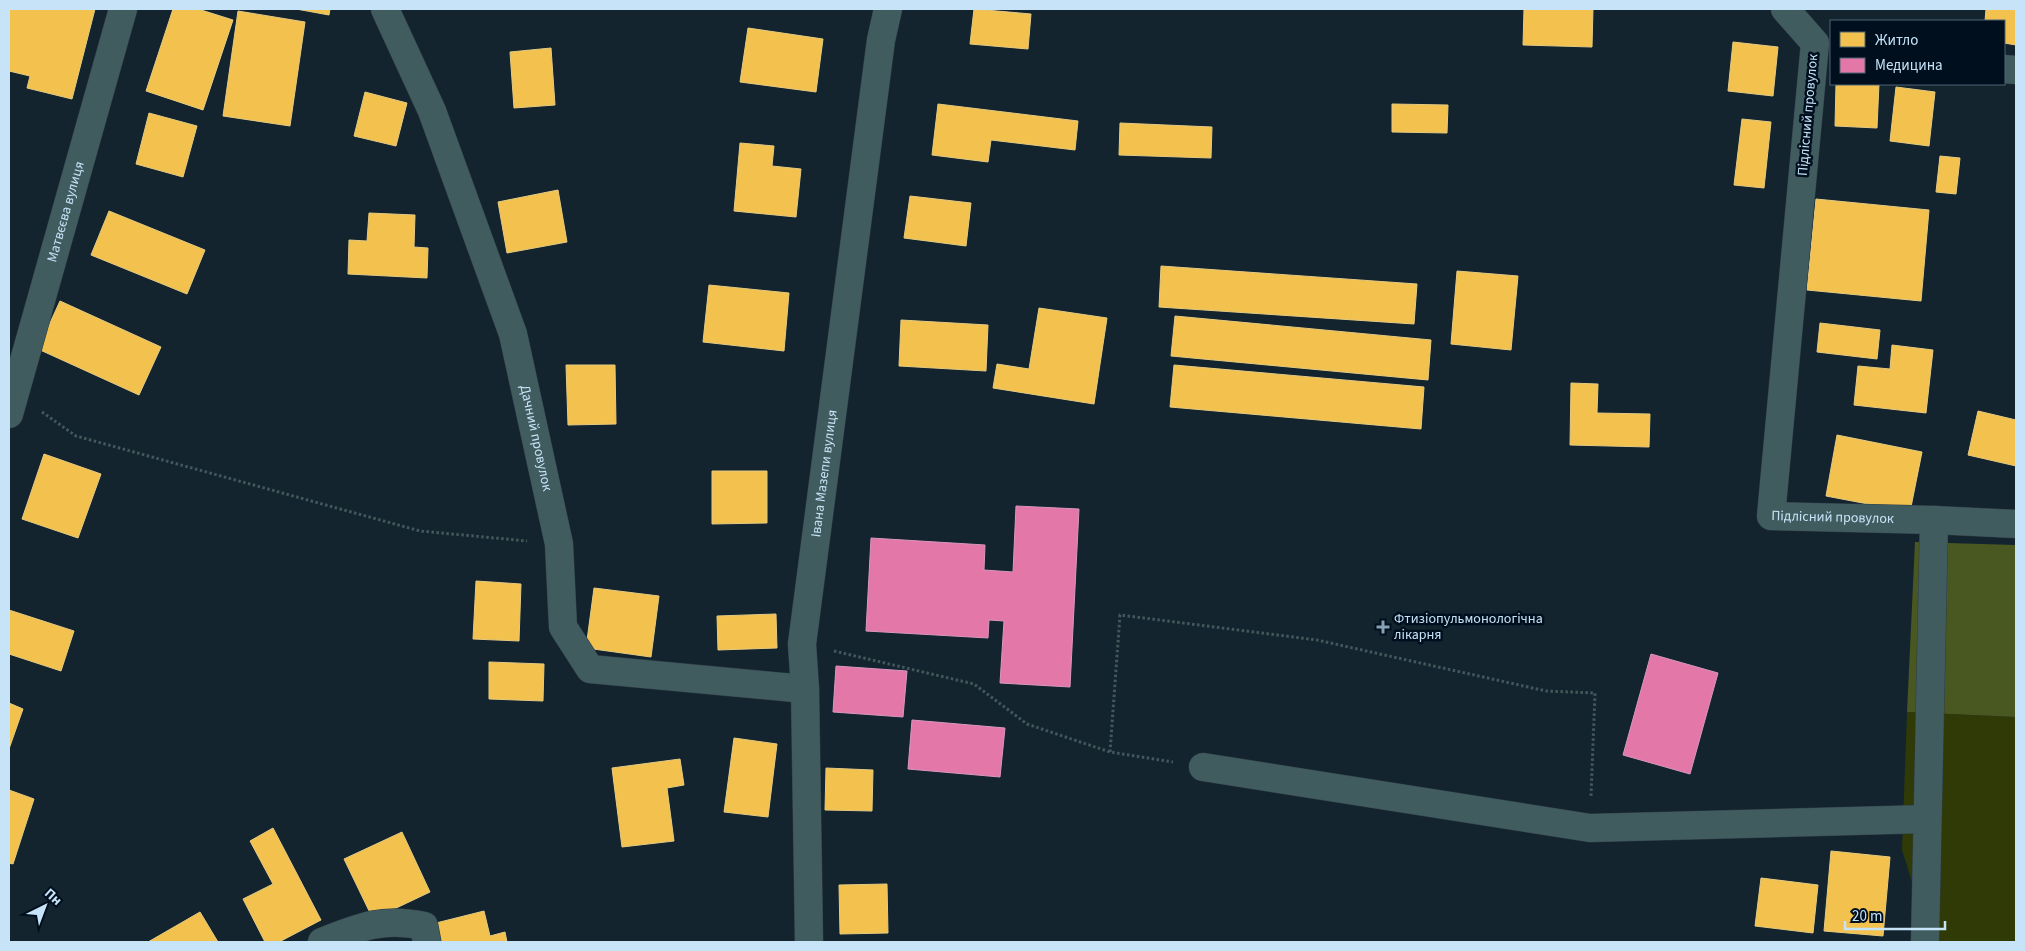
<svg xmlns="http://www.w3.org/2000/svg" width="2025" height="951" viewBox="0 0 2025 951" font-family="'Source Sans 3',sans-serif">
<rect width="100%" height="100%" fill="#13242f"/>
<path fill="#303a06" d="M1907,712L2016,717V942H1931L1902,850Z"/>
<path fill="#495720" d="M1915,542L2016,545V717L1907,712Z"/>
<g fill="#f2c14e" stroke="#e5cb81">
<path d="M9,9H95L72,99L27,88L30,76L9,71Z"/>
<path d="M173,9H198L233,20L203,110L146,91Z"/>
<path d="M296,9H330L329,15Z"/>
<path d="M974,9L1031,14L1028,49L970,44Z"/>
<path d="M1524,9H1593L1592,47L1523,45Z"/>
<path d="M1986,9H2016V45L2004,43V21H1985Z"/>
<path d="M238,11L305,22L290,126L223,116Z"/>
<path d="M748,28L823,39L816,92L740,82Z"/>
<path d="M1733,42L1778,47L1773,96L1728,91Z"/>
<path d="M551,48L555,105L514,108L510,52Z"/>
<path d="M1836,84H1879L1877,128L1835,126Z"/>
<path d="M1896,87L1935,92L1929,146L1890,141Z"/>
<path d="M365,92L407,103L396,146L354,136Z"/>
<path d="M938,104L1078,121L1075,150L991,140L988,162L932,155Z"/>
<path d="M1392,104L1448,105L1447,133L1392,132Z"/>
<path d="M149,113L197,126L183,177L136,164Z"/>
<path d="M1742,119L1771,122L1764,188L1734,185Z"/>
<path d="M1120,123L1212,127L1211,158L1119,155Z"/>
<path d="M740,143L774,146L772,166L801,169L796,217L734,211Z"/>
<path d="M1940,156L1960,158L1956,194L1936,192Z"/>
<path d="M558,190L567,242L507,253L498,202Z"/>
<path d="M910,196L971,203L966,246L904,238Z"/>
<path d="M1816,199L1929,210L1921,301L1807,290Z"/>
<path d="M109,211L205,250L187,294L91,255Z"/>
<path d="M369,213L415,215L414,247L428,248L427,278L348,274L349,240L367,241Z"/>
<path d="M1161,266L1417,284L1414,324L1159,307Z"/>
<path d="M1457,271L1518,276L1511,350L1451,344Z"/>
<path d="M709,285L789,293L784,351L703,342Z"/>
<path d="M60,301L161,347L139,395L38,349Z"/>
<path d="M1039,308L1107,318L1094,404L993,388L997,364L1029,369Z"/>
<path d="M1175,316L1431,340L1428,380L1171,356Z"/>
<path d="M901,320L988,325L986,371L899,366Z"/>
<path d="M1820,323L1880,330L1877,359L1817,352Z"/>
<path d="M1892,345L1933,350L1926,413L1854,405L1858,366L1890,369Z"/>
<path d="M566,365H615L616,424L568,425Z"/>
<path d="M1174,365L1424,387L1421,429L1170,407Z"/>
<path d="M1571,383L1598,384L1597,413L1650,414L1649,447L1570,445Z"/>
<path d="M1978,411L2016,420V466L1968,455Z"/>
<path d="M1837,435L1922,452L1910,512L1826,496Z"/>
<path d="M44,454L101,474L78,538L22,519Z"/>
<path d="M712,471H767V523L712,524Z"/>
<path d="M476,581L521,584L519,641L473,639Z"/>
<path d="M594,588L659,596L651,657L586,648Z"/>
<path d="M9,610L74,631L61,671L9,654Z"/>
<path d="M776,614L777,648L718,650L717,616Z"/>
<path d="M489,662L544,664L543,701L489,699Z"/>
<path d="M9,703L23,709L9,749Z"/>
<path d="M734,738L777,744L768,817L724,812Z"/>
<path d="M680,759L684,785L667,788L674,841L622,847L612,768Z"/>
<path d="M826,768L873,770L872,811L825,810Z"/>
<path d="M9,790L34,799L13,864L9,863Z"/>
<path d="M273,828L321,920L279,942H265L243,899L273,884L250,841Z"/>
<path d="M402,832L430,892L373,919L344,859Z"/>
<path d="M1831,851L1890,857L1883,936L1824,931Z"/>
<path d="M1761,878L1818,885L1813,933L1755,926Z"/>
<path d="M887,884L888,933L840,934L839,885Z"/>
<path d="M484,911L490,936L505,932L507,942H441L436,923Z"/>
<path d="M200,912L218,942H148Z"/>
</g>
<g fill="#e377a8" stroke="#da97c0">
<path d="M1016,506L1079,509L1070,687L1000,683L1004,621L989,620L988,638L866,631L871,538L985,545L984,570L1013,572Z"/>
<path d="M1651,654L1718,673L1690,774L1623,755Z"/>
<path d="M836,666L907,671L903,717L833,712Z"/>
<path d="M912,720L1005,728L1000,777L908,769Z"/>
</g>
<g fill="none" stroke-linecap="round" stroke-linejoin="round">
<defs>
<g id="minor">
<path id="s1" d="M385,9L432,111L513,334L559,544L563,627L590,669L805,689"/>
<path id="s2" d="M1785,9L1815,43L1771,516L1934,520L1925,942"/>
<path d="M2004,69L2016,70"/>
<path id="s3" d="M9,414L123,9"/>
<path d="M1934,520L2016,524"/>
<path d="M1203,767L1590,828L1927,819"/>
<path d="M322,942C359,927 384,917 424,926L427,942"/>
<path id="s4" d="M809,942L805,689L802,644L881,40L888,9"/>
</g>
</defs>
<use href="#minor" stroke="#2f3e49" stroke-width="29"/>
<g stroke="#43585a" stroke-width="3" stroke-dasharray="2.5 2.5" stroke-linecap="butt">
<path d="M42,412L76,436L420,531L527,541"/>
<path d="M834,651L974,684L1027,724L1110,752L1173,762"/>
<path d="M1110,752L1120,615L1317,640L1546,691L1595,693L1591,796"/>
</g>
<use href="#minor" stroke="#415c5e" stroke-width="28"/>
</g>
<path fill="#87a0b2" stroke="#000f1e" stroke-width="2" d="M1380.5 619.5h5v5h5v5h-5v5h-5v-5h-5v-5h5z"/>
<g text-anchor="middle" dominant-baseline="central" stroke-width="5" stroke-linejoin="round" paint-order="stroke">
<g font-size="14" fill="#c6e3f8" stroke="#000f1e">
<text transform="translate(1808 115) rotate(-85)">Підлісний провулок</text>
<text stroke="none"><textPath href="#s3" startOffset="210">Матвєєва вулиця</textPath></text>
<text stroke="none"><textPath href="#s1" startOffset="456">Дачний провулок</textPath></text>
<text stroke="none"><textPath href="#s4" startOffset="470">Івана Мазепи вулиця</textPath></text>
<text stroke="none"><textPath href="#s2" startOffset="582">Підлісний провулок</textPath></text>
</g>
<g font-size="14" fill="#c6e3f8" stroke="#000f1e" text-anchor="start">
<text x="1394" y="619">Фтизіопульмонологічна<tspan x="1394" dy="16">лікарня</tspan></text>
</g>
</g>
<rect width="2025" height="951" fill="none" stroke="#c6e3f8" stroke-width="20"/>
<rect x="1830" y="20" width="175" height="65" fill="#000f1e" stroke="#4f6475"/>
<rect x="1840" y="32" width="25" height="15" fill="#f2c14e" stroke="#4f6475"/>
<text x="1875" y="45" font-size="15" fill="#c6e3f8">Житло</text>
<rect x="1840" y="58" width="25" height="15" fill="#e377a8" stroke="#4f6475"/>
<text x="1875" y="70" font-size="15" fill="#c6e3f8">Медицина</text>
<g transform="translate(45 906) rotate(42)" stroke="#000f1e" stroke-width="4" paint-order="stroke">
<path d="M0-4L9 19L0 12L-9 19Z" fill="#c6e3f8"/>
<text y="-8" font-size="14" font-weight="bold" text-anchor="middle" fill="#c6e3f8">Пн</text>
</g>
<path d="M1845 921v8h100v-8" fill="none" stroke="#c6e3f8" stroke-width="2.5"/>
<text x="1852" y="921" font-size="15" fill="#c6e3f8" stroke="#000f1e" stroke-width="4" paint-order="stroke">20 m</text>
</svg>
